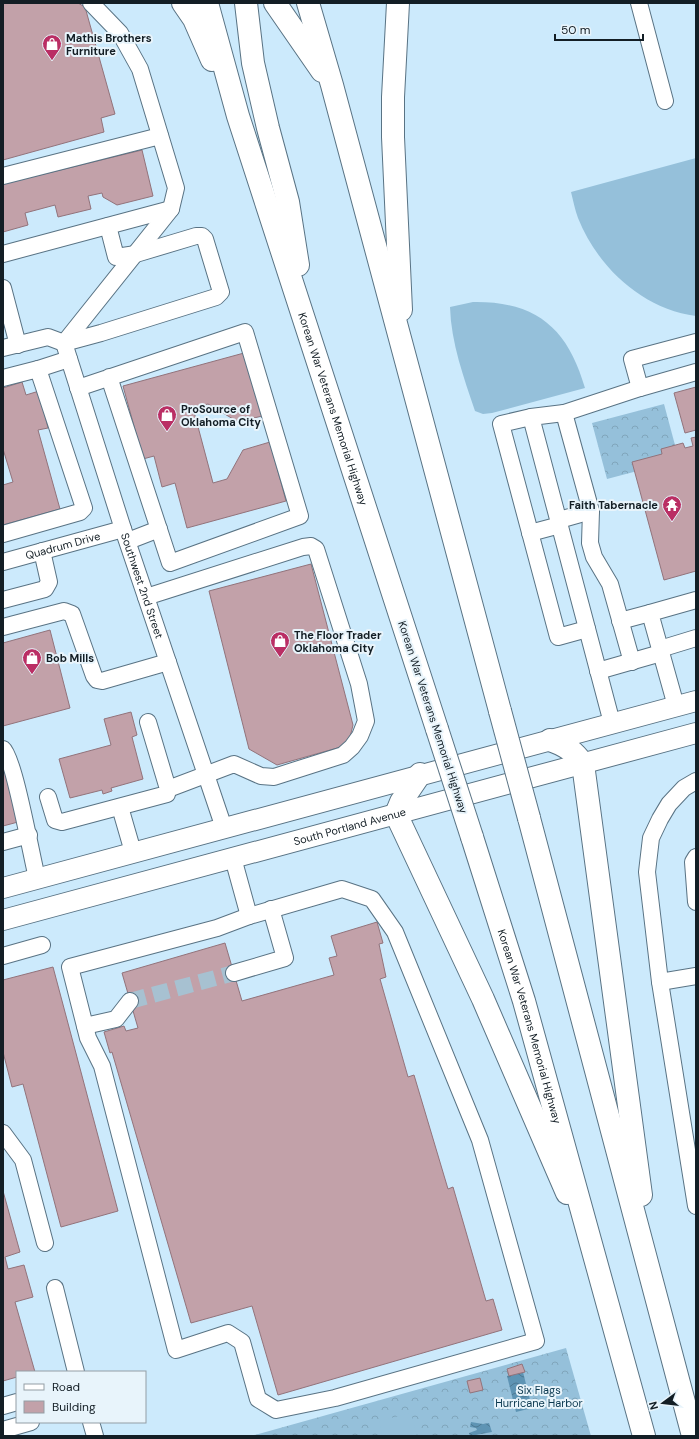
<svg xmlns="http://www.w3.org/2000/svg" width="699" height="1439" viewBox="0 0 699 1439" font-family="'DM Sans',sans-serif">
<defs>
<pattern id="forest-crowns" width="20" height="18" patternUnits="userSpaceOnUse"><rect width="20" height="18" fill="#95c0da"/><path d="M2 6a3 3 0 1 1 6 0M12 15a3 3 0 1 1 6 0" fill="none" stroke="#80a5bb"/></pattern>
<pattern id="water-waves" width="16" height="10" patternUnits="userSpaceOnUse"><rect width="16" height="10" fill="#5e94b4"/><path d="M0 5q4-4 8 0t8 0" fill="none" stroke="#4c7892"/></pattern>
</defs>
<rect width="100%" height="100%" fill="#cceafc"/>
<g fill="url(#forest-crowns)">
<path d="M664,404L679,460L607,479L592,423Z"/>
<path d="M566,1348L591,1436H251Z"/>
</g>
<g fill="#95c0da">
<path d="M696,158V316C643,309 598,268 578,218C575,210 573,200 571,192Z"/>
<path d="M473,302C537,301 568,329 585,388L492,413L483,414L475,411C464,378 451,343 450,307Z"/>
<path d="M411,1413L417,1436H382L379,1421Z"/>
</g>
<g fill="url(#water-waves)">
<path d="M523,1372L532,1408L516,1412L507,1376Z"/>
<path d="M471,1422L483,1424L489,1423L492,1432L470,1436L469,1433L477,1430L476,1428L470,1427Z"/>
</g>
<g fill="#c2a1a9" stroke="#92737b">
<path d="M3,3H78L85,7L115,114L101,118L104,132L3,160Z"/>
<path d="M142,150L153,196L117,205L103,197L102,193L88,196L91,209L58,217L55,205L25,213L28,225L3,232V184Z"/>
<path d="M244,353L262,416L238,422L208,404L193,408L213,483L227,479L243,450L270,442L286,501L187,528L175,483L162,487L154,456L143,459L123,386Z"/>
<path d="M22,382L26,395L39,391L48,428L38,430L60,509L3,525V485L13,482L3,449V388Z"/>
<path d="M696,387V430L685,433L674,393Z"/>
<path d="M696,437V571L664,580L632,462L662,454L661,449L683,443L685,448L693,446L691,438Z"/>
<path d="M311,564L353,725L348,745L277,765L249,749L209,591Z"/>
<path d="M50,630L70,708L3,726V643Z"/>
<path d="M131,712L137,735L132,737L143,779L111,788L112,791L103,794L102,790L70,798L59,759L111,745L104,719Z"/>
<path d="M3,763L18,822L3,826Z"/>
<path d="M377,922L383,943L379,944L386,977L380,979L408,1077L414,1075L448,1189L453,1187L486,1301L493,1299L502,1330L278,1395L252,1306L191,1323L112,1052L110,1053L104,1032L124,1026L126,1031L138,1028L122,973L225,943L242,1001L334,975L329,958L337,956L331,936Z"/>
<path d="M53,967L118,1211L61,1227L23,1084L12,1087L3,1052V980Z"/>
<path d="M3,1191L20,1252L5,1257L8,1269L24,1265L33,1297L15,1302L35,1372H17V1377L3,1381Z"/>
<path d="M522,1364L525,1372L509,1376L507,1369Z"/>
<path d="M480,1378L483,1390L470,1393L467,1381Z"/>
</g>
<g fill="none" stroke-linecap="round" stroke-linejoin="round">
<path stroke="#a7c1d1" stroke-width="16" stroke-dasharray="16 8" stroke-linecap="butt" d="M130,1001L234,973"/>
<defs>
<g id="minor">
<path d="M639,3L665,101"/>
<path d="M3,176L160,136"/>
<path d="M3,254L171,209"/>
<path d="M3,288L18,345"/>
<path id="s1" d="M64,343L123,529L224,828"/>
<path d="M64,343L171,209L176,188L140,69L120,33L91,3"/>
<path d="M3,348L48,337L64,343L101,333L216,297L221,292L205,239L202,236H196L136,254L116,257L108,226"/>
<path d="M38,369L69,359"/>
<path d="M3,378L38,369L84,508L80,512L3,534"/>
<path d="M78,388L245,332L300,516L170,563L109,377"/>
<path d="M640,388L632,359L696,342"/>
<path d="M564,413L591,511L590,543L594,557L610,584L632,662"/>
<path d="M531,417L501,424L558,637L587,629"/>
<path d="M559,520L591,511"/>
<path d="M530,533L560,525"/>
<path d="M128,541L159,529"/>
<path id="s2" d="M3,562L123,529"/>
<path d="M146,597L303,547L311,546L316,549L359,684L366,721L360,736L352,747L343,755L274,777L261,776L234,764L168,789"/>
<path d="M3,600L45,589L49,582L42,551"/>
<path d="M620,621L650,613"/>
<path d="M3,627L64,611L72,614L94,676L97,680L102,681L168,662"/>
<path d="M660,649L696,638"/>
<path d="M598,671L661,653"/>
<path d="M676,706L650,613L696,600"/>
<path d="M612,723L531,417L564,413L640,388L696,372"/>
<path d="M3,749C14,757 32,859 37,878"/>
<path d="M696,781L684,788L669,804L660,819L651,838L647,872L660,982L696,1206"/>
<path d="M48,797L55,820L62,822L167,794L168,789L148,722"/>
<path d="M120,807L133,852"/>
<path d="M3,842L29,835"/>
<path d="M696,857L693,862L696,902"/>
<path d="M233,858L249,916"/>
<path d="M342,889L372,899L395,932L480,1140L536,1341L335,1398L276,1410L258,1399L242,1342L228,1333L176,1350L102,1066L88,1038L70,967L217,928L249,916Z"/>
<path d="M3,956L42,945"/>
<path d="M234,973L285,958L271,909"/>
<path d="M660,982L696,976"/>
<path d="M85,1026L116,1019L130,1001"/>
<path d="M3,1133L23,1160L45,1243"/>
<path d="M55,1288L76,1372"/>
<path d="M3,1406L17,1402"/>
<path d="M91,1422L95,1436"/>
<path d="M3,1430L31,1422"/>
</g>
<g id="major">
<path d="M3,888L696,701"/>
<path id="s3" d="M3,920L696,733"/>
</g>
<g id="highway">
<path d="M183,3L194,19L212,60"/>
<path id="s4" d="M207,3L238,116L437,729"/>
<path d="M246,3L253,63L268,128L288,202L298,265"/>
<path d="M275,3L322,71"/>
<path d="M308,3L332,85L500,711"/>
<path d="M398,3L393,97V137L401,310"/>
<path d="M550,740C565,745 574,751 583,764L641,1195"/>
<path d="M420,774L401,802L396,814L483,999L567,1193"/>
<path d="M529,818L693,1436"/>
<path id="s5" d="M472,837L524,1001L644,1436"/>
</g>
</defs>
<use href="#minor" stroke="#597384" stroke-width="18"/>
<use href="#major" stroke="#597384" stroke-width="22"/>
<use href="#highway" stroke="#597384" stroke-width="24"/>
<use href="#minor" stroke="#fff" stroke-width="16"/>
<use href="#major" stroke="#fff" stroke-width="20"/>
<use href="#highway" stroke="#fff" stroke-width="22"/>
<defs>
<g id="highway-bridge">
<path d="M500,711L529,818"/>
<path d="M437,729L472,837"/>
</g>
</defs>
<use href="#highway-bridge" stroke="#597384" stroke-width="24" stroke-linecap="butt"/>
<use href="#highway-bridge" stroke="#fff" stroke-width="22"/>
</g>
<defs>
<symbol id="shop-pin" viewBox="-11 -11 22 30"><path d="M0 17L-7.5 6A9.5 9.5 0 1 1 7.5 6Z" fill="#ba2e64" stroke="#e8f4fb"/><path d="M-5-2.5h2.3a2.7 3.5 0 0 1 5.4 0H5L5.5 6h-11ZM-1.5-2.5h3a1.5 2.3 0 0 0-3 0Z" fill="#fff"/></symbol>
<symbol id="temple-pin" viewBox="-11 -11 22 30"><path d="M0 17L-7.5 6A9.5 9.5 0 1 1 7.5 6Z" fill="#ba2e64" stroke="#e8f4fb"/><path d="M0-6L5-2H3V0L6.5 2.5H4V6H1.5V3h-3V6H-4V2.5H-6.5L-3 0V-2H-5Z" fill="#fff"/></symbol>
</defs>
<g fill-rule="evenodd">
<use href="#shop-pin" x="41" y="33" width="22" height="30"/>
<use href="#shop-pin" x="156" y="404" width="22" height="30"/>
<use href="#temple-pin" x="661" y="494" width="22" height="30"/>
<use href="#shop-pin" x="269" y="630" width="22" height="30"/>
<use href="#shop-pin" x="21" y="647" width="22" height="30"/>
</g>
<g text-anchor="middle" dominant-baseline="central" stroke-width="4" stroke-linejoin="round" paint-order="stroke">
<g font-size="11" font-weight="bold" fill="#131e25" stroke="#e8f4fb" text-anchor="start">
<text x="66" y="38">Mathis Brothers<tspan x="66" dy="13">Furniture</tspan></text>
<text x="181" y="409">ProSource of<tspan x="181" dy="13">Oklahoma City</tspan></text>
<text x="658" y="505" text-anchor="end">Faith Tabernacle</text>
<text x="294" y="635">The Floor Trader<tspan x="294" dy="13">Oklahoma City</tspan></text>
<text x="46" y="658">Bob Mills</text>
</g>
<g font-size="11" fill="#131e25" stroke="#e8f4fb">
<text stroke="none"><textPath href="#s4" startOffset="425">Korean War Veterans Memorial Highway</textPath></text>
<text stroke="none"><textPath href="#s2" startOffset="62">Quadrum Drive</textPath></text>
<text stroke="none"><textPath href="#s1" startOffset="255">Southwest 2nd Street</textPath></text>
<text transform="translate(433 717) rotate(72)">Korean War Veterans Memorial Highway</text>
<text stroke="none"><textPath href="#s3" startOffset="359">South Portland Avenue</textPath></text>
<text stroke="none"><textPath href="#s5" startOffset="198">Korean War Veterans Memorial Highway</textPath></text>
</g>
<g font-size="11" fill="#0a384f" stroke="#e8f4fb">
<text x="539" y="1390">Six Flags<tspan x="539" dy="13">Hurricane Harbor</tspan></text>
</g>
</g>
<rect width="699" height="1439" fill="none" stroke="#131e25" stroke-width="8"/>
<rect x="16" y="1371" width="130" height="52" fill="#e8f4fb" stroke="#939ea5"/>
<rect x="24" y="1384" width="20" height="6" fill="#ffffff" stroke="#939ea5"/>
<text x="52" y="1391" font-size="12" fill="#131e25">Road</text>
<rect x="24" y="1401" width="20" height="12" fill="#c2a1a9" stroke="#939ea5"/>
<text x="52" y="1411" font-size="12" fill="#131e25">Building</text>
<g transform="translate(663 1403) rotate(255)" stroke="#e8f4fb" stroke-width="3" paint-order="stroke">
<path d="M0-3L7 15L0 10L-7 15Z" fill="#131e25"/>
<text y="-6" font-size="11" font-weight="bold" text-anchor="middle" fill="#131e25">N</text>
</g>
<path d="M555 34v6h88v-6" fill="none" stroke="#131e25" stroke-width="2"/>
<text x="561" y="34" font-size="12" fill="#131e25" stroke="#e8f4fb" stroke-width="3" paint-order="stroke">50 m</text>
</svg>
